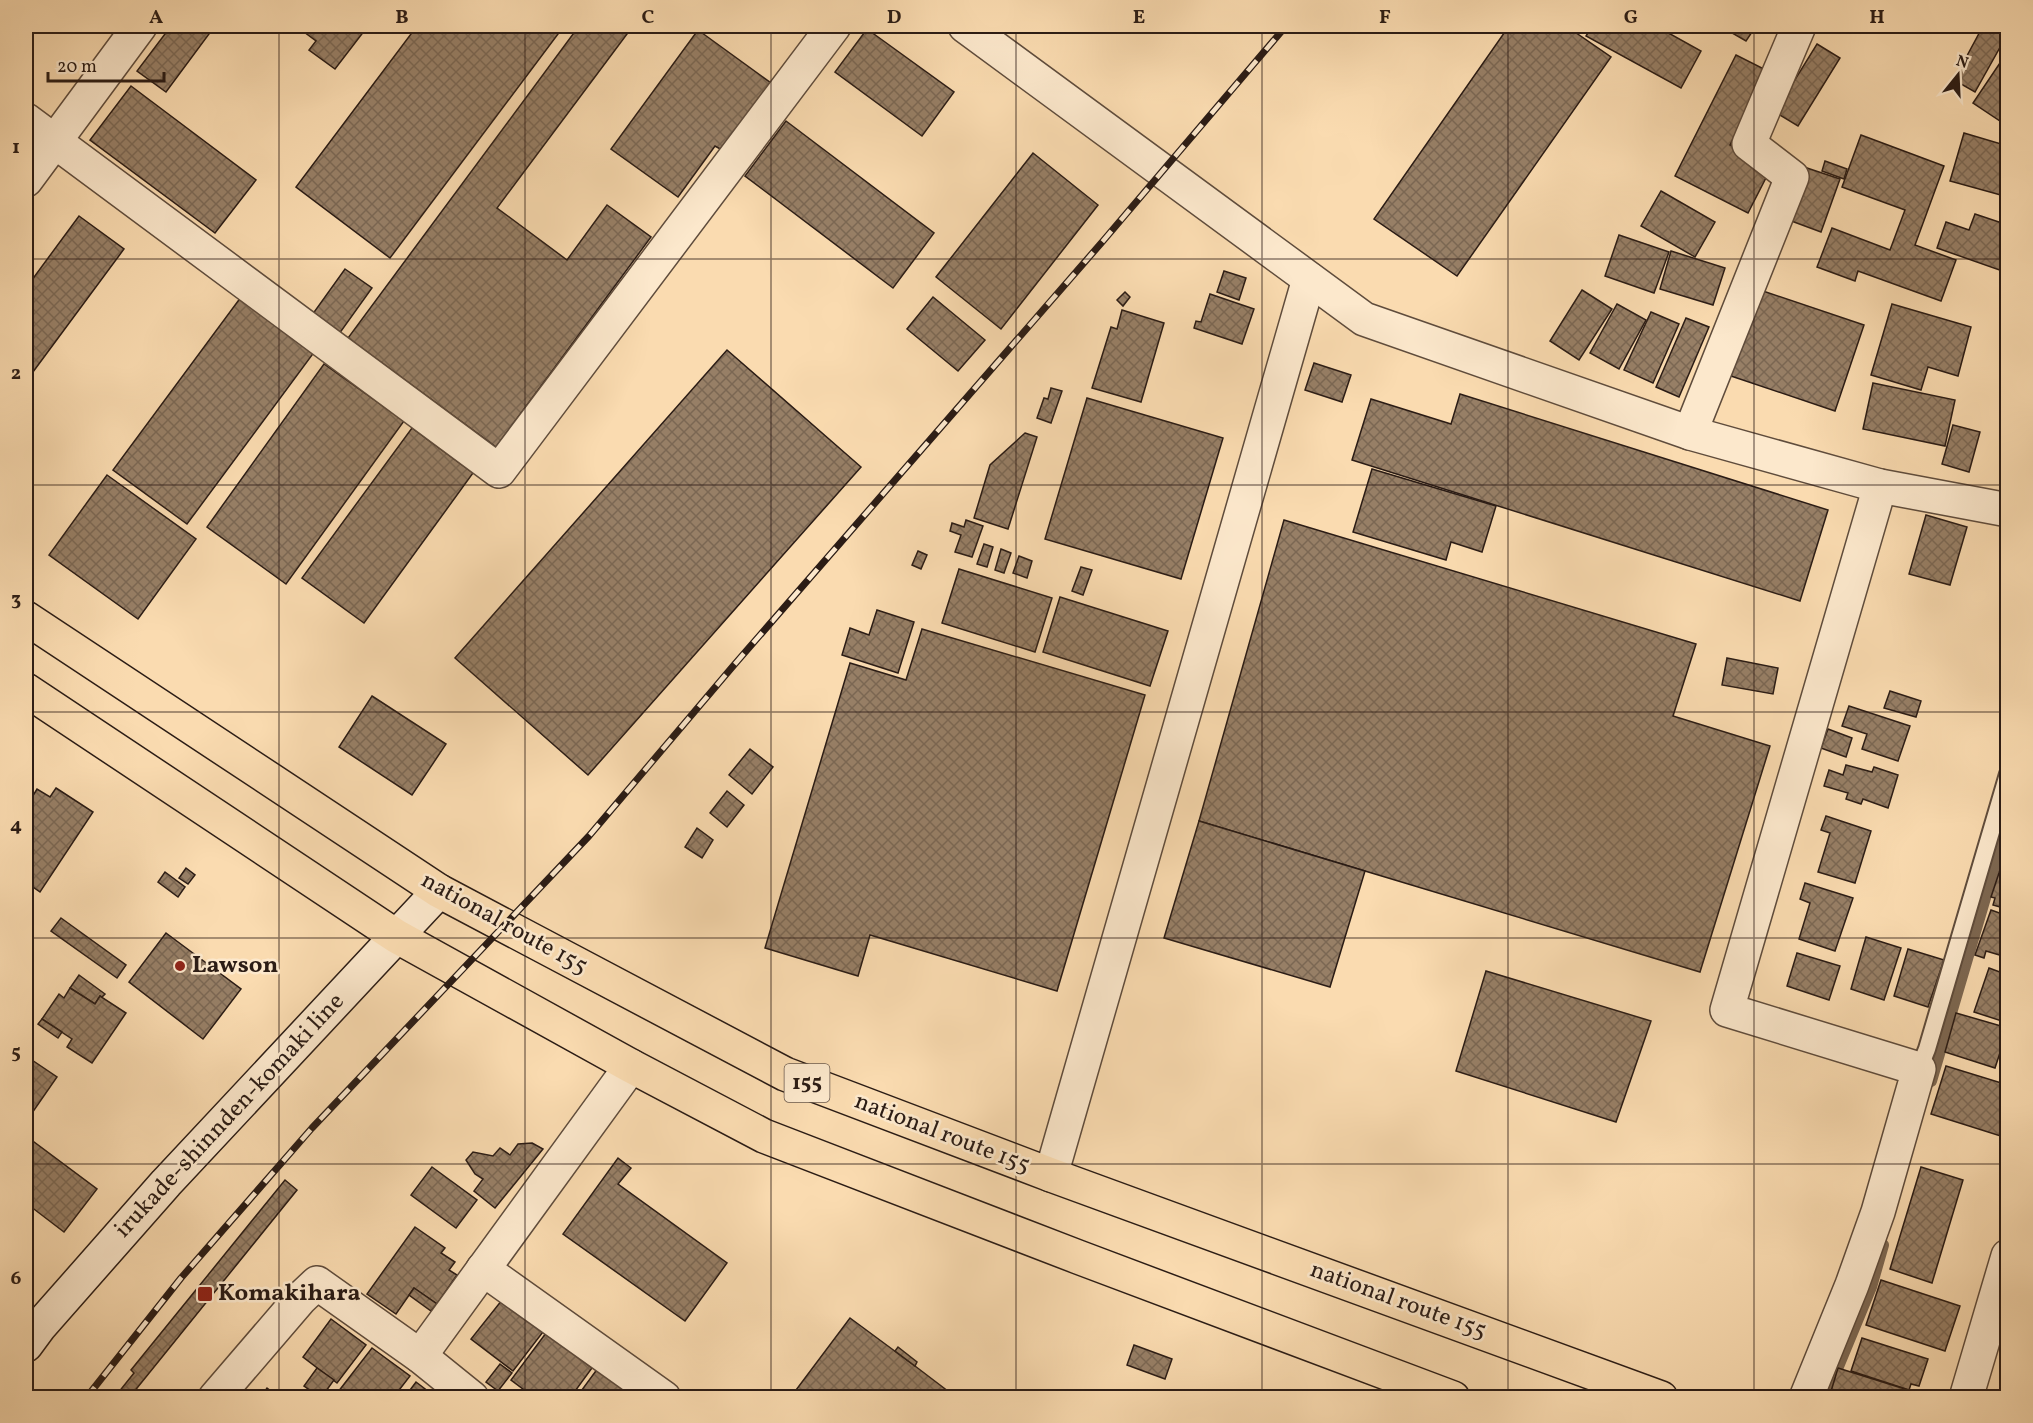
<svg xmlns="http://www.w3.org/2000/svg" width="2033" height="1423" viewBox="0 0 2033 1423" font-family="Vollkorn,serif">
<defs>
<pattern id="building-cross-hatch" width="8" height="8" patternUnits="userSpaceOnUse" patternTransform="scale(1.5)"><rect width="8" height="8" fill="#977f66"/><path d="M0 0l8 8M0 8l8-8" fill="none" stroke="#7b6753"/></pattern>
</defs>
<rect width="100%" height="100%" fill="#fadbb0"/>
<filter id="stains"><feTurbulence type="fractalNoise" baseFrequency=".00333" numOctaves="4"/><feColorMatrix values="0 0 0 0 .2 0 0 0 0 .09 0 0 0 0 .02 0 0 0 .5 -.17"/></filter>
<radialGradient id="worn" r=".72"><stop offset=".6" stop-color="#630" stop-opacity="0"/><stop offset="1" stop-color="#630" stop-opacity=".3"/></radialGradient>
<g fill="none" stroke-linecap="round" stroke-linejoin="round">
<g stroke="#7d6852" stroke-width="12">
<path d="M1931,1081L2008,820"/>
<path d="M1825,1398L1871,1287L1883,1245"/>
</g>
</g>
<g fill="url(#building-cross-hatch)" stroke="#2b1c15" stroke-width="1.5">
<path d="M171,26H197L209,34L166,92L137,71Z"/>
<path d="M296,26H368L335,69L309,50L316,41Z"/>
<path d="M417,26H564L390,258L296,187Z"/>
<path d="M579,26H633L497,208L567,260L607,205L651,237L496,447L348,338Z"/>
<path d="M1509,26H1566L1611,57L1457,276L1374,219Z"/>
<path d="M1592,26H1656L1701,51L1681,88L1586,36Z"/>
<path d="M1720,26H1756L1746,41Z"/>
<path d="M1983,26H2008V33L1975,92L1954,80Z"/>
<path d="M867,29L954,92L922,136L835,72Z"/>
<path d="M698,30L771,83L722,150L715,146L678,197L611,149Z"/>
<path d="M1817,44L1840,58L1798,126L1775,112Z"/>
<path d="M2008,51V117L2003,123L1973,103Z"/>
<path d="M1736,55L1768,71L1730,145L1772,166L1748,213L1675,176Z"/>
<path d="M131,86L256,180L215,233L90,140Z"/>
<path d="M786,121L934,233L893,288L745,176Z"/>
<path d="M1964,133L2008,146V197L1950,181Z"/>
<path d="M1861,135L1944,166L1915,245L1956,260L1941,301L1858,271L1855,281L1817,267L1832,228L1890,250L1905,210L1842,187Z"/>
<path d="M1033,153L1098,205L1001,329L936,277Z"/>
<path d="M1825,161L1847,169L1844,179L1822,171Z"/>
<path d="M1804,167L1840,179L1821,232L1786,219Z"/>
<path d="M1661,191L1715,222L1695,257L1641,226Z"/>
<path d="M1975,214L2008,225V273L1937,248L1946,222L1969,230Z"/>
<path d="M79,216L124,249L27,380L26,379V288Z"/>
<path d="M1619,235L1669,252L1654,293L1605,276Z"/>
<path d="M1671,251L1725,268L1713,305L1660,289Z"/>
<path d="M345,269L372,288L339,334L312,315Z"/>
<path d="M1224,271L1246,278L1239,300L1217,292Z"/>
<path d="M1757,289L1864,325L1835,411L1728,375Z"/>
<path d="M1582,290L1612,309L1579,360L1550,341Z"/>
<path d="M1125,292L1130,297L1123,306L1117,300Z"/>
<path d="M1210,294L1254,309L1242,344L1194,328L1196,321L1201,322Z"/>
<path d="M241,297L315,351L187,524L113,470Z"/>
<path d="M933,297L985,340L958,371L907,329Z"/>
<path d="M1617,304L1646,320L1619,369L1590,353Z"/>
<path d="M1892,304L1971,327L1958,376L1928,367L1921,390L1871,375Z"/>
<path d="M1122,310L1164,323L1141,402L1092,388L1111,327L1117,329Z"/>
<path d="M1651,312L1679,324L1653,383L1624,370Z"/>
<path d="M1686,318L1709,327L1679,397L1656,387Z"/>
<path d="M727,350L861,467L588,775L455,658Z"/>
<path d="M1314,363L1351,375L1342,402L1305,390Z"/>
<path d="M324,364L404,421L286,584L207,527Z"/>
<path d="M1873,383L1955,400L1945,446L1863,429Z"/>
<path d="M1051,388L1062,391L1051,423L1037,418L1044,398L1048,399Z"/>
<path d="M1460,394L1828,510L1800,601L1352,460L1371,399L1451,424Z"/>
<path d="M1087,398L1223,438L1181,579L1045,539Z"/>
<path d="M1953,425L1980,432L1969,472L1942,464Z"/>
<path d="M412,428L473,473L364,623L302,578Z"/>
<path d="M1025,433L1037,437L1008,529L974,518L990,465Z"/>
<path d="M1372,469L1496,506L1482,552L1451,542L1446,560L1353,532Z"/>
<path d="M107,475L196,539L138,619L49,555Z"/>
<path d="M1926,515L1967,527L1950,585L1909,574Z"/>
<path d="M966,520L983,526L972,557L955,552L961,535L950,531L952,523L964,527Z"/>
<path d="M1284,520L1696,644L1673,716L1770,746L1700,972L1199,821Z"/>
<path d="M984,544L993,547L987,567L977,564Z"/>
<path d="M1001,549L1011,553L1004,573L995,570Z"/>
<path d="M918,551L927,555L921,569L912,565Z"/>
<path d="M1019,556L1032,561L1027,578L1013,573Z"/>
<path d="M1081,567L1092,570L1083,595L1072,591Z"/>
<path d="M959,569L1052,598L1035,652L942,623Z"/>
<path d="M1060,597L1168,631L1150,686L1043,652Z"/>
<path d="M877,610L914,622L898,673L842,655L850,628L869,635Z"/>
<path d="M922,629L1145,695L1057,991L870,935L858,976L765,948L850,663L906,680Z"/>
<path d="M1727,658L1778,668L1773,694L1722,685Z"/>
<path d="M1890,691L1921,701L1916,717L1884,708Z"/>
<path d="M372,696L446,744L412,795L339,747Z"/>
<path d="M1849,706L1910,726L1898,761L1862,749L1867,734L1842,726Z"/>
<path d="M1828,729L1852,738L1846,757L1821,748Z"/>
<path d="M750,749L773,767L752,794L729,775Z"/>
<path d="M1846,765L1872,772L1874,767L1898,775L1888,808L1863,799L1861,804L1846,799L1848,793L1824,786L1829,770L1843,775Z"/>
<path d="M56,788L93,812L40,892L26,882V807L37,789L50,797Z"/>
<path d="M727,791L744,805L727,827L710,813Z"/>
<path d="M1826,816L1871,831L1855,883L1818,872L1830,833L1821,830Z"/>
<path d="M1199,821L1365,871L1330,987L1164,938Z"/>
<path d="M697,828L713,840L702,858L685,847Z"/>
<path d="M2004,858L2008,859L2007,909L1993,905L1995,898L1991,897Z"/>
<path d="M186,868L195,875L188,884L179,878Z"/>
<path d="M165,872L185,887L178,897L158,882Z"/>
<path d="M1805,883L1853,898L1835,951L1799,939L1810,903L1800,899Z"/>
<path d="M1991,910L2008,916V941L2003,956L1986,951L1984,958L1975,955Z"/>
<path d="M61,918L126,965L117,978L51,931Z"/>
<path d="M166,933L241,989L203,1039L129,982Z"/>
<path d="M1866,937L1901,948L1884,1000L1851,989Z"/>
<path d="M1908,949L1944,960L1928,1007L1894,996Z"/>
<path d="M1797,953L1840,966L1829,1000L1787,986Z"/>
<path d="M1989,968L2008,975V1023L1974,1012Z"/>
<path d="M1486,971L1651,1021L1616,1122L1456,1071Z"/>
<path d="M79,975L105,994L102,997L100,996L95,1004L70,988Z"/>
<path d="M70,988L95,1004L100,996L126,1013L92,1063L67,1047L72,1039L42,1019L59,994L64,998Z"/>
<path d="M1956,1013L2008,1028L1995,1068L1945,1052Z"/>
<path d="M42,1019L62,1032L58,1038L38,1024Z"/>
<path d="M26,1056L57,1077L30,1116L26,1113Z"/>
<path d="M2008,1058V1082L2001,1080Z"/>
<path d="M1946,1066L2008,1085L2007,1138L1931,1114Z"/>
<path d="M26,1138L29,1140L30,1139L97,1189L64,1232L26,1203Z"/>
<path d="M532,1143L543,1149L495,1208L474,1191L483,1179L475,1174L466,1160L473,1152L493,1156L500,1148L510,1155L518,1144Z"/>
<path d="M618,1158L631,1168L618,1184L727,1263L685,1321L563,1234Z"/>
<path d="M432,1167L477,1200L456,1228L411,1195Z"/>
<path d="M1921,1167L1963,1180L1932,1283L1890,1269Z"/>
<path d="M285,1180L297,1190L129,1398H114L134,1373L131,1370Z"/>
<path d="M415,1227L445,1248L441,1253L455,1262L449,1270L457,1275L437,1304L414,1288L396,1314L367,1294Z"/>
<path d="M1881,1280L1960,1306L1945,1351L1866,1325Z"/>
<path d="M414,1288L437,1304L431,1311L409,1295Z"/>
<path d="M502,1300L543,1332L513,1371L471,1339Z"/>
<path d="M850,1318L915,1366L957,1398H790Z"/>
<path d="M331,1319L366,1345L337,1383L303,1357Z"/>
<path d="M546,1333L592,1368L570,1398H557L550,1392L545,1398H535L511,1380Z"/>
<path d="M1862,1338L1928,1359L1919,1386L1911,1384L1909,1390L1851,1371Z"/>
<path d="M1134,1345L1172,1359L1165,1379L1127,1365Z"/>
<path d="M898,1347L917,1362L915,1366L895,1351Z"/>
<path d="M372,1348L410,1376L393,1398H345L338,1392Z"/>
<path d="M500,1364L512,1373L498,1391L486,1382Z"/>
<path d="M317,1368L334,1380L321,1398L304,1386Z"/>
<path d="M598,1368L637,1398H576Z"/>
<path d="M1838,1368L1908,1390L1905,1398H1829Z"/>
<path d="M416,1382L437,1398H404Z"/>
<path d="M267,1388L280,1398H260Z"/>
<path d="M244,1390L255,1398H239Z"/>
</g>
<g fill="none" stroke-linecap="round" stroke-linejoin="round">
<defs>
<path id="service" d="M1919,1069L1927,1049L2008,774"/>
<g id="minor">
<path d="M965,26L1364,319L1690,433L1880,486L2008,510"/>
<path d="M26,120L499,471L834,26"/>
<path d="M26,180L140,26"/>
<path d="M1690,433L1792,177L1749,144L1799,26"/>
<path d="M1051,1175L1309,279"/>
<path d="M483,1269L664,1398"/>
<path d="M420,1356L631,1066"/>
<path d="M215,1398L300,1299L317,1283L420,1356L472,1398"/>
<path d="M1806,1398L1852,1285L1878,1212L1919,1069L1727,1010L1880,486"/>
<path d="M1966,1398L2008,1256"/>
</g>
<path id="secondary" d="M26,1345L40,1326L166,1183L439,891"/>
<g id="trunk">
<path d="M26,618L439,891L785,1074L1051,1175L1661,1398"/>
<path d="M26,690L396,936L631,1066L764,1136L1078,1257L1453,1398"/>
</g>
</defs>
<use href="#service" stroke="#5f4c3c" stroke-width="20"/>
<use href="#minor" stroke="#5f4c3c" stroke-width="36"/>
<use href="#secondary" stroke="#2b1c15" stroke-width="36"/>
<use href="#trunk" stroke="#2b1c15" stroke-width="36"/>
<use href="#service" stroke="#fce8cc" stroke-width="16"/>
<use href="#minor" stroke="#fce8cc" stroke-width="33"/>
<use href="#secondary" stroke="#fce8cc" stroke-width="33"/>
<use href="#trunk" stroke="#fadbb0" stroke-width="33"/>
<defs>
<path id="rail" d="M86,1398L181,1278L312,1128L589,836L734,665L1103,241L1286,26"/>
</defs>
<use href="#rail" stroke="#2b1c15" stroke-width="7"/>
<use href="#rail" stroke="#fce8cc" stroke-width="4.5" stroke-dasharray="14" stroke-linecap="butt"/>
</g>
<path fill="none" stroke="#2b1c15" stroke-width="1.5" stroke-opacity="0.55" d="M279,26V1398M525,26V1398M771,26V1398M1016,26V1398M1262,26V1398M1508,26V1398M1754,26V1398M26,259H2008M26,485H2008M26,712H2008M26,938H2008M26,1164H2008"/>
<g fill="#8f2418" stroke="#fce8cc" stroke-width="2">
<circle cx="180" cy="966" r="6"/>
<rect x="197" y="1286" width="16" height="16" rx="3"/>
</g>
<g text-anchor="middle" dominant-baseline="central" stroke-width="5" stroke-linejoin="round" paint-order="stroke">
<rect fill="#fce8cc" stroke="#6a594c" stroke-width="1.5" x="784.5" y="1064" width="45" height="38" rx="4.5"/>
<g font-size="22" font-weight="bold" fill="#2b1c15">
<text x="807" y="1083">155</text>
</g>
<g font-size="24" fill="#2b1c15" stroke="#fce8cc">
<text transform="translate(504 924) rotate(29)">national route 155</text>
<text transform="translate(230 1116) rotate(-47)">irukade-shinnden-komaki line</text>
<text transform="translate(942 1134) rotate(21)">national route 155</text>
<text transform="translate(1398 1301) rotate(20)">national route 155</text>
</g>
<g font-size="24" font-weight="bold" fill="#2b1c15" stroke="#fce8cc" text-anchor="start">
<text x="192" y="966">Lawson</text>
<text x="218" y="1294">Komakihara</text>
</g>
</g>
<rect width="2033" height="1423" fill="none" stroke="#fadbb0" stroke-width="66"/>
<g transform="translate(1958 75) rotate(18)" stroke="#fce8cc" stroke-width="4.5" paint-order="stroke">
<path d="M0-4.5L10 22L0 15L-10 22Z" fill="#2b1c15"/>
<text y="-9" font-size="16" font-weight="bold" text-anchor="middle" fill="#2b1c15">N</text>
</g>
<path d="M48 72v9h116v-9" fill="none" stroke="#2b1c15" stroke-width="3"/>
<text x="57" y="72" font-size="18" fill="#2b1c15" stroke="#fce8cc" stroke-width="4.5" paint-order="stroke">20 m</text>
<rect x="33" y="33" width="1967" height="1357" fill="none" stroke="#2b1c15" stroke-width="2"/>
<g font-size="20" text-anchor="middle" font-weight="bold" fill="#2b1c15">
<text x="156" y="23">A</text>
<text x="402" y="23">B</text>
<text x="648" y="23">C</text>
<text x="894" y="23">D</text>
<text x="1139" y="23">E</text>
<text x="1385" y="23">F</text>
<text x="1631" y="23">G</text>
<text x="1877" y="23">H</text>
<text x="16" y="153">1</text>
<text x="16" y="379">2</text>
<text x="16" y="605">3</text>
<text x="16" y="831">4</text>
<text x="16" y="1058">5</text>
<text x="16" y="1284">6</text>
</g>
<rect width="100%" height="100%" filter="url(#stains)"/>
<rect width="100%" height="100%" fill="url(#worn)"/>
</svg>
